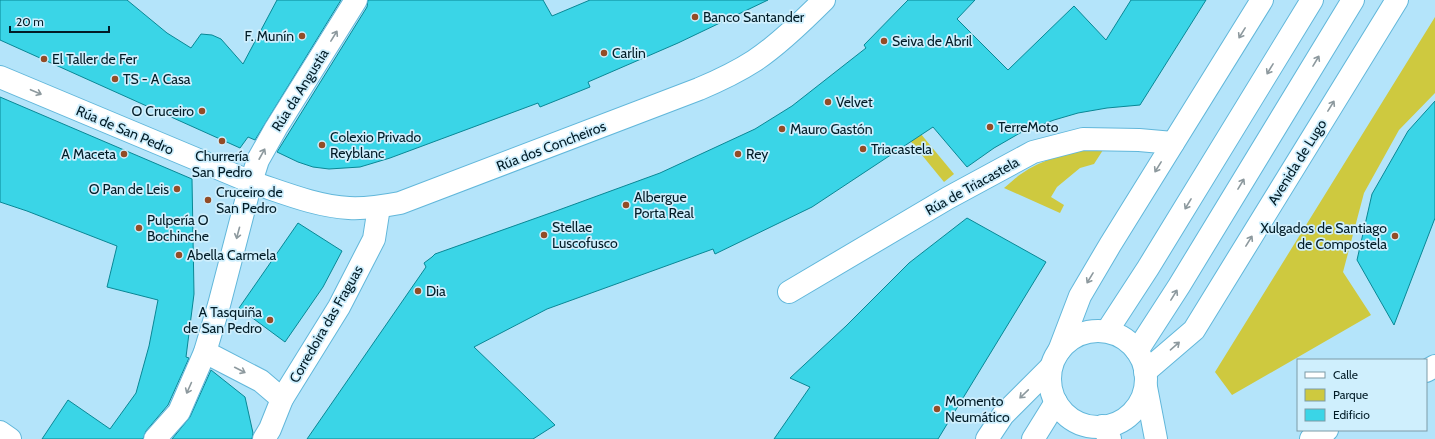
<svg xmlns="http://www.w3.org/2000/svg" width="1435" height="439" viewBox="0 0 1435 439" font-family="Cabin,sans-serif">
<rect width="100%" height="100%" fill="#b4e4fa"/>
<g fill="#cec93f">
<path d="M1435,17V93L1399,130L1364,193L1343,272L1371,315L1232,395L1215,372Z"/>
<path d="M858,58L954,174L944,182L849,66Z"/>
<path d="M1093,148L1103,150L1094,164L1080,168L1057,187L1051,197L1064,205L1060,213L1004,188C1010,183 1015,178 1021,174C1042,159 1069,153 1093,148Z"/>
</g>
<g fill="#3ad5e7" stroke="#098795">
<path d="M0,0H127L167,33L191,48L201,34L212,35L221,39L243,64L277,0H341L255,140L248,137L240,148L0,40Z"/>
<path d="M368,0H543L552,16L590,0H768L678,43L588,82L590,87L540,107L538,103L390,158L360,167L329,169L313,167L298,162L277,152L367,7Z"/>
<path d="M908,0H975L957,19L1008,70L1074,6L1106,40L1131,0H1206L1140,105L1107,108L1078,113L1054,120L1020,133L994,148L967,167L933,127L812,207L715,254L713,249L547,309L474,347L555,425L533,439H307L426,267L424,263L432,257L435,254L556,211L660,173L755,129L792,106L866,48L864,45Z"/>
<path d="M0,97L192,179L194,294L186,357L189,358L168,405L146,431L143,439H42L68,400L110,429L136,393L149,346L158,300L107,287L117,246L27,211L0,202Z"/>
<path d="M1435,101V218L1394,325L1357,260L1372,194L1408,131Z"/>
<path d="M967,218L1046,262L938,439H774L810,387L790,378L846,326L909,263Z"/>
<path d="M298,223L342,251L323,287L285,342L239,308Z"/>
<path d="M211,370L245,397L253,433L252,439H172L190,417Z"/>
</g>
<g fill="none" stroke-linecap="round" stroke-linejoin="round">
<defs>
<path id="pedestrian" d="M0,77L251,182"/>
<g id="minor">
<path d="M251,182C282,192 315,206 349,208C366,209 384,206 400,203L699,89C718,81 737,72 754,61C777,46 804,20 824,0"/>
<path d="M789,292L948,198L1033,152L1083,139L1139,140L1173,143"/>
<path d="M1059,351L1080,296L1110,245L1262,0"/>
<path d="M205,352L261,381L282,399"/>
<path d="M1426,371L1435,366"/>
<path d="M1145,372L1194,330L1397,0"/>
<path d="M1146,387L1156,439"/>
<path d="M1102,426L1110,439"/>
<path d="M0,432L10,439"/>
<path d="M155,439L179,412L205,352L219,305L251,182L258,160L276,128L356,0"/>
<path d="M264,439L270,429L282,399L339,307L374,239L379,207"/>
<path d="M987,439L1003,415L1051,367"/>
<path d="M1311,439L1327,430"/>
</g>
<g id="primary">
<path d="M1107,331L1148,268L1312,0"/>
<circle cx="1098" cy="379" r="48"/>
<path d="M1137,351L1179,286L1353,0"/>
<path d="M1033,439L1056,402"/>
</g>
</defs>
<use href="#pedestrian" stroke="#62b7da" stroke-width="24"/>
<use href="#minor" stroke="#62b7da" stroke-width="24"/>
<use href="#primary" stroke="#62b7da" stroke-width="24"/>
<use href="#pedestrian" stroke="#fff" stroke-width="22"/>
<use href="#minor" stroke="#fff" stroke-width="22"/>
<use href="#primary" stroke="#fff" stroke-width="22"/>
</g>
<defs><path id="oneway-shaft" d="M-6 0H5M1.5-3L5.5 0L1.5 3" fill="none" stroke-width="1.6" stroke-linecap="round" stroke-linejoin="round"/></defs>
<g stroke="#8d999e">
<use href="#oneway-shaft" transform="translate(1242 33) rotate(122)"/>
<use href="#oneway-shaft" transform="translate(334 36) rotate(-58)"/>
<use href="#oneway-shaft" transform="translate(1316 61) rotate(-59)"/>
<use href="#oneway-shaft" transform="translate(1270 69) rotate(121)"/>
<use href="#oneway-shaft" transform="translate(36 92) rotate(23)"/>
<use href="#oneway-shaft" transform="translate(1331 106) rotate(-58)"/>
<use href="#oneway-shaft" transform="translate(262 154) rotate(-61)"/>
<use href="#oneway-shaft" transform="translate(1158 167) rotate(122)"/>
<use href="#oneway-shaft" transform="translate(1241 184) rotate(-59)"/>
<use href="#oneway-shaft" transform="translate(1188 204) rotate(121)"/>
<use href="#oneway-shaft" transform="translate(238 233) rotate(105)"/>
<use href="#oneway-shaft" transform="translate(1249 241) rotate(-58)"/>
<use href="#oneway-shaft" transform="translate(1090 278) rotate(121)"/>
<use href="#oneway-shaft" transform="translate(1174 295) rotate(-58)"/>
<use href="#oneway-shaft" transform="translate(1175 346) rotate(-41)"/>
<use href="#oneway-shaft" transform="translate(240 370) rotate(27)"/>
<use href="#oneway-shaft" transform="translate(189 388) rotate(114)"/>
<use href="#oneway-shaft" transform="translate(1024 394) rotate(136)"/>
</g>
<g fill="#934c26" stroke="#cfeffd" stroke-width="1.5">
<circle cx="695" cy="17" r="4"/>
<circle cx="302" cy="36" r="4"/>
<circle cx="884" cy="41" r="4"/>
<circle cx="604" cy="53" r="4"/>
<circle cx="44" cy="59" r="4"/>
<circle cx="115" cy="79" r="4"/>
<circle cx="828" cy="102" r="4"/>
<circle cx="202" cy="111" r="4"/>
<circle cx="990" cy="127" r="4"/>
<circle cx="782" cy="129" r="4"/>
<circle cx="222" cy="141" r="4"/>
<circle cx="322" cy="145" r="4"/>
<circle cx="863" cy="149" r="4"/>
<circle cx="124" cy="154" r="4"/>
<circle cx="738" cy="154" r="4"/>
<circle cx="177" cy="189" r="4"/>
<circle cx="208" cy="200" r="4"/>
<circle cx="626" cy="205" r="4"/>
<circle cx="139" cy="228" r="4"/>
<circle cx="544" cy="235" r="4"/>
<circle cx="1395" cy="236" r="4"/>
<circle cx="179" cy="255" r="4"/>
<circle cx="418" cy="291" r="4"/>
<circle cx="270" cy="320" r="4"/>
<circle cx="937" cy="409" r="4"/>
</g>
<g text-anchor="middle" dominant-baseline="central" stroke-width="3.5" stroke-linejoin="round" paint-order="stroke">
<g font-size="14" fill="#021c27" stroke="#cfeffd" text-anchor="start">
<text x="703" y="17">Banco Santander</text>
<text x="294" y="36" text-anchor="end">F. Munín</text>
<text x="892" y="41">Seiva de Abril</text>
<text x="612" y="53">Carlin</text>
<text x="52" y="59">El Taller de Fer</text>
<text x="123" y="79">TS - A Casa</text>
<text x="836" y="102">Velvet</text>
<text x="194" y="111" text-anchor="end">O Cruceiro</text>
<text x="998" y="127">TerreMoto</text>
<text x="790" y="129">Mauro Gastón</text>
<text x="330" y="137">Colexio Privado<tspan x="330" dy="16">Reyblanc</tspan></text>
<text x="871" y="149">Triacastela</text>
<text x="116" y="154" text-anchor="end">A Maceta</text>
<text x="746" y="154">Rey</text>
<text x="222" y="156" text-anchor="middle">Churrería<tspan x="222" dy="16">San Pedro</tspan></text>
<text x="169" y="189" text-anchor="end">O Pan de Leis</text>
<text x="216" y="192">Cruceiro de<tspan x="216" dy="16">San Pedro</tspan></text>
<text x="634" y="197">Albergue<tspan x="634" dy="16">Porta Real</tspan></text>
<text x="147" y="220">Pulpería O<tspan x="147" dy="16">Bochinche</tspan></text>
<text x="552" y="227">Stellae<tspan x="552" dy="16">Luscofusco</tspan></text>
<text x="1387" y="228" text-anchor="end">Xulgados de Santiago<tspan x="1387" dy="16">de Compostela</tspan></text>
<text x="187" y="255">Abella Carmela</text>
<text x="426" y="291">Dia</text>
<text x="262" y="312" text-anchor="end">A Tasquiña<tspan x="262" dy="16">de San Pedro</tspan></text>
<text x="945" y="401">Momento<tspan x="945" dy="16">Neumático</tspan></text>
</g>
<g font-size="14" fill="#021c27" stroke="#cfeffd">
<text transform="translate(300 90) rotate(-58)">Rúa da Angustia</text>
<text transform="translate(125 130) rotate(23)">Rúa de San Pedro</text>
<text transform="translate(551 146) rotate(-21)">Rúa dos Concheiros</text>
<text transform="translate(1297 162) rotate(-58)">Avenida de Lugo</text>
<text transform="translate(972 186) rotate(-29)">Rúa de Triacastela</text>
<text transform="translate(326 324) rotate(-60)">Corredoira das Fraguas</text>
</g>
</g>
<rect x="1297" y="359" width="130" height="72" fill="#cfeffd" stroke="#7d9ba7"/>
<rect x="1305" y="372" width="20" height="6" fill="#ffffff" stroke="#7d9ba7"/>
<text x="1333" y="379" font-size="12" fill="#021c27">Calle</text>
<rect x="1305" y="389" width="20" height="12" fill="#cec93f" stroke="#7d9ba7"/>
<text x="1333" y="399" font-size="12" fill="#021c27">Parque</text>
<rect x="1305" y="409" width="20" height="12" fill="#3ad5e7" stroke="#7d9ba7"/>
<text x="1333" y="419" font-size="12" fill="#021c27">Edificio</text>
<path d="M10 26v6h99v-6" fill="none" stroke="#021c27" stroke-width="2"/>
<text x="16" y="26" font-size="12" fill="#021c27" stroke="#cfeffd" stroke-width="3" paint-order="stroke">20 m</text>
</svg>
